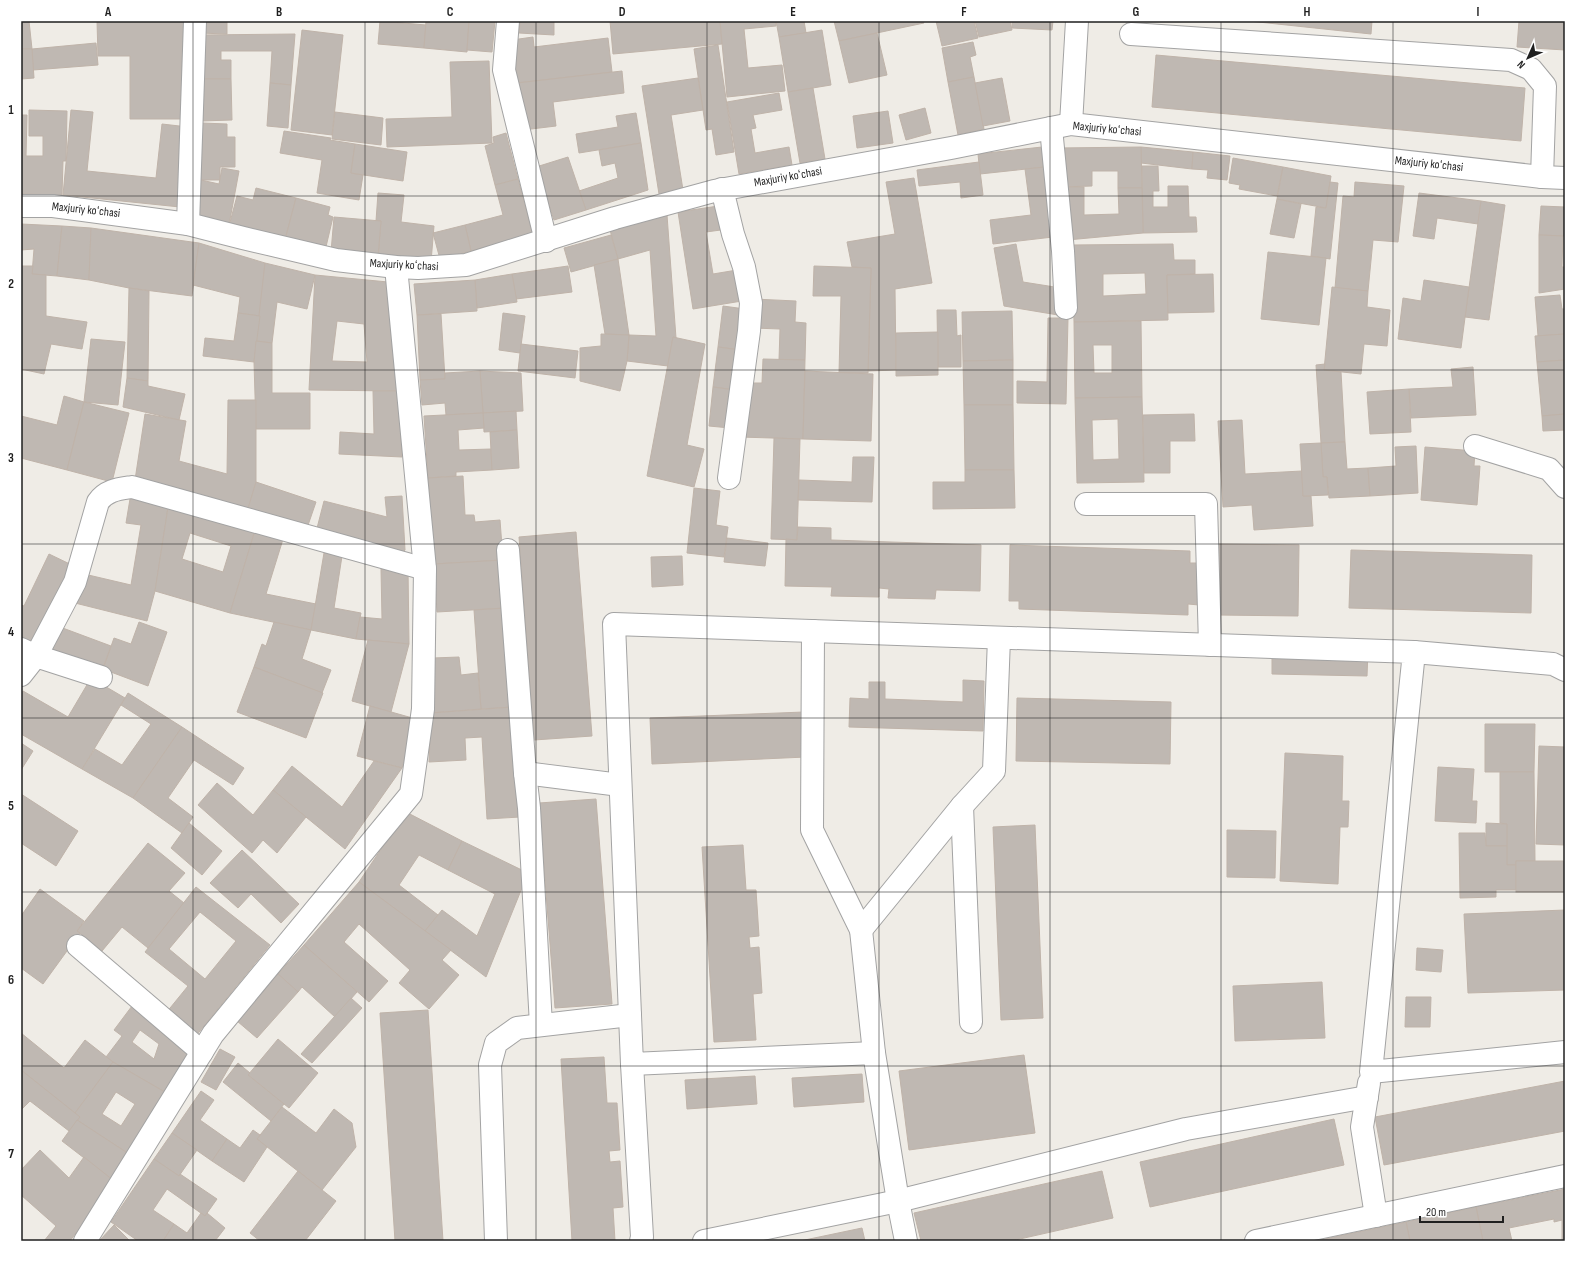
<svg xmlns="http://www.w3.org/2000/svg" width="1586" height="1262" viewBox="0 0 1586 1262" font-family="'Sofia Sans Condensed',sans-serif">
<rect width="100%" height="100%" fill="#efece6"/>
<g fill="#bfb8b2" stroke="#bfb3a9" fill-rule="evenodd">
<path d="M21,21H29L32,49H21Z"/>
<path d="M97,21H184L185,119H130V56H98Z"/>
<path d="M200,21H227V34L199,33Z"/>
<path d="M380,21L426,25L424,48L378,44Z"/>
<path d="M426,21H469L467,52L424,48Z"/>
<path d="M469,21H495L492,52L467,50Z"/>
<path d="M520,21H554V35L519,33Z"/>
<path d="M610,21H720L722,44L613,54Z"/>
<path d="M720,21H776V26L744,29L748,68L782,65L785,91L727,97Z"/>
<path d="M776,21H804L806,33L779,37Z"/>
<path d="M834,21H923L924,23L839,41Z"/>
<path d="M936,21H974L978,38L942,46Z"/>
<path d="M975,21H1010L1012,30L979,37Z"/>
<path d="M1012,21H1053L1052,30L1012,28Z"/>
<path d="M1249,21H1372L1371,34Z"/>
<path d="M1519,21H1565V50L1517,47Z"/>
<path d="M302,30L343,35L332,135L291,130Z"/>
<path d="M822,30L831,85L788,92L779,37Z"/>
<path d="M877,33L887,75L849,83L839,41Z"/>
<path d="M295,34L291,85L270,83L272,51H221V60H231V79H200L199,35Z"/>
<path d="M533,37L534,47L608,38L612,72L517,83L512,40Z"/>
<path d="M973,42L976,55L970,57L974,77L948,82L942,48Z"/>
<path d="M96,43L98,65L33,70L32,49Z"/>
<path d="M718,45L734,152L716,155L712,129L706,130L694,49Z"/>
<path d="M21,49H32L34,78L21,79Z"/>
<path d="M1156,55L1525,88L1521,141L1152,107Z"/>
<path d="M489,61L492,143L387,147L386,119L452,117L450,62Z"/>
<path d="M622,71L624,93L553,102L556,126L523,130L517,83Z"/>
<path d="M974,77L984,129L958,135L948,82Z"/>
<path d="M698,78L703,110L671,115L683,190L659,194L642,86Z"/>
<path d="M1002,78L1010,121L983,126L975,83Z"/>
<path d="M200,79H231L232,120L201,121Z"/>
<path d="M270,83L291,85L288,128L267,126Z"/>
<path d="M813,88L825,159L800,163L788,92Z"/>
<path d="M779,93L782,110L753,115L756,128L751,129L755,153L789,147L792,165L739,174L727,102Z"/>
<path d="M925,108L931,133L906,140L899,115Z"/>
<path d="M29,110L67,111L66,161H63L62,195L21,194V115H27L26,156H43V136H29Z"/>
<path d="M71,110L93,112L87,171L156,178L162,124L188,127L180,207L63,195Z"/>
<path d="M888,111L893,143L857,148L853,116Z"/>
<path d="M335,112L383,118L381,145L332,139Z"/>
<path d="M636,113L641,143L579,153L576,134L618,127L616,116Z"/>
<path d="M202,123L227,124V137H235V167H220V180H200Z"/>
<path d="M284,131L331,138L330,140L355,144L351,173L363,175L359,200L317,193L322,160L280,153Z"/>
<path d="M506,133L518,179L495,185L485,146L494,143L493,137Z"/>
<path d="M641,143L648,190L586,210L579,191L618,178L615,163L602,166L599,150Z"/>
<path d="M355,144L407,152L403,181L351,173Z"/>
<path d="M1042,147L1045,167L980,174L978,154Z"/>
<path d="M1141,147L1193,152L1192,169L1141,163Z"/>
<path d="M1141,147L1142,188H1118V171H1092V186L1061,187L1058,148Z"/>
<path d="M1193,152L1230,156L1227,180L1207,178L1208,170L1192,169Z"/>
<path d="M568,157L586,210L554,220L536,167Z"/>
<path d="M1233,158L1283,167L1277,196L1239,189L1240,185L1229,183Z"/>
<path d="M979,162L983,195L961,198L960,182L919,186L917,170Z"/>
<path d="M1142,166H1158L1159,191H1153V207H1168V186H1188L1189,217H1196L1197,232L1143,233Z"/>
<path d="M1045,167L1053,237L993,244L990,220L1031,215L1025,169Z"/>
<path d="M1283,167L1331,176L1326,208L1277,199Z"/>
<path d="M222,168L239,171L229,225L194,219L201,180L219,184Z"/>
<path d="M914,178L932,283L895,289L896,370L868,371L871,268L852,267L847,242L895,234L886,182Z"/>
<path d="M518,179L533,234L471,251L465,225L503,215L495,185Z"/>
<path d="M1330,182L1338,183L1330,259L1311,256L1316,207L1326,208Z"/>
<path d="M1355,182L1404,186L1398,242L1373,240L1368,291L1335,288L1343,196L1354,197Z"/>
<path d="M1061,187H1084V215L1119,214L1118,188H1142L1143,233L1067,240Z"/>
<path d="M256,188L296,198L285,240L229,226L237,196L253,200Z"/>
<path d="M378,193L404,195L401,222L434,226L431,262L378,257L381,221H376Z"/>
<path d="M1419,193L1481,201L1478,224L1437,218L1434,239L1413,236Z"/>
<path d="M296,198L330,207L328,215L333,217L325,251L285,240Z"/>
<path d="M1277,199L1301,204L1294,238L1270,234Z"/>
<path d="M1481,201L1505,205L1489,320L1465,317Z"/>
<path d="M725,205L728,229L706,232L713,274L743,269L748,300L693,309L678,212Z"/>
<path d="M1541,206L1565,207V236L1539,235Z"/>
<path d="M667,215L676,338L673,337L668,366L627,361L629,335L656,336L650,250L618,259L610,230Z"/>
<path d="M334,217L381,221L378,257L331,252Z"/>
<path d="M21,224L62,226L57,276L32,274L34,249L21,250Z"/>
<path d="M465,225L471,251L440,259L433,233Z"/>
<path d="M62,226L91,228L89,280L57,276Z"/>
<path d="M91,228L199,243L192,296L129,288L89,280Z"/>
<path d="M611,235L618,259L571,272L564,248Z"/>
<path d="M1539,235L1563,236L1562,267H1565V289L1539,293Z"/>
<path d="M199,243L265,263L260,316L238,313L240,297L193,285Z"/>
<path d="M1016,244L1023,282L1061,288L1058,315L1004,306L994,248Z"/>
<path d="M1173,244L1174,260H1195V274L1167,275L1168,320L1074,322L1072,245ZM1145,273L1146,294L1103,296V274Z"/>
<path d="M1268,252L1326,258L1319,325L1261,319Z"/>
<path d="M618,259L629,335L605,334L594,265Z"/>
<path d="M265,263L315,275L307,309L277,302L272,343L256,341Z"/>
<path d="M21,266H33L32,274L46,275V316L87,322L82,349L51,344L44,374L21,369Z"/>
<path d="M568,266L572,292L516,299L512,274Z"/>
<path d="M814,266L871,268L868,373H839L841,296H813Z"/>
<path d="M512,274L517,302L477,308L475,280Z"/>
<path d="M1213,274L1214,312L1168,313L1167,275Z"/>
<path d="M315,275L388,282L399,391L309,390ZM337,321L364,324L367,362L332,361Z"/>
<path d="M475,280L477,311L417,315L414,284Z"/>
<path d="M1424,280L1469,287L1461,348L1398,339L1403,298L1421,301Z"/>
<path d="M1332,287L1368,291L1367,307L1390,310L1387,346L1364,344L1361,374L1324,370Z"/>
<path d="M129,288L149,291L148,381L127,378Z"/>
<path d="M1560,295L1562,309H1565V334L1538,336L1535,297Z"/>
<path d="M754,299L796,301L795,322L806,323L805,360H779L780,329L753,328Z"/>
<path d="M723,306L745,309L740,350L718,347Z"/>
<path d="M937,310H956L957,336L961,335V367H938Z"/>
<path d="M1012,311L1013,360L963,361L962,312Z"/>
<path d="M238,313L260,316L254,362L203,356L205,338L234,341Z"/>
<path d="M503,313L525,316L520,353L499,350Z"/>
<path d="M441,314L445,379L420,380L417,315Z"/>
<path d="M1048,318H1068L1066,404L1017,403V381L1047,382Z"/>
<path d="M1141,321L1142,397L1075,398L1074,322ZM1093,345H1112V373H1094Z"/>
<path d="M938,332V375L896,376V333Z"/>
<path d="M601,334L629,335L627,361L620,391L580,381V348L601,346Z"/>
<path d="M1565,334V360L1537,362L1535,336Z"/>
<path d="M673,337L705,344L687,445L704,449L694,487L647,476Z"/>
<path d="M91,339L125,342L118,405L84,402Z"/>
<path d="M256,341L272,343V393H310V429H256L254,362Z"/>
<path d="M521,344L578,351L575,378L518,371Z"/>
<path d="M718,347L740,350L735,390L713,387Z"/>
<path d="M763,359L805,360L803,439L740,437L746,383H762Z"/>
<path d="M1013,360V405H964L963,361Z"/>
<path d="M1565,360V414L1542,416L1537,362Z"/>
<path d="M1325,364L1324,370L1341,372L1345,442L1321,443L1316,365Z"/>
<path d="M1473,367L1476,415L1411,418L1409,389L1453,387L1451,369Z"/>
<path d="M480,371L521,373L523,411L483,413Z"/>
<path d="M480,371L483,413L446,415L445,403L422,405L420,380L445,379V373Z"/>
<path d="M805,371L873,374L871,441L803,439Z"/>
<path d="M127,378L148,381V386L185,394L179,420L123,407Z"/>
<path d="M713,387L735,390L730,428L709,426Z"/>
<path d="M1409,389L1411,432L1370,434L1367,392Z"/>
<path d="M373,391H399L402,457L339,454L340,432L374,434Z"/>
<path d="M64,396L84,402L67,470L21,458V416L57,425Z"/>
<path d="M1142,397L1144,482L1077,483L1075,398ZM1118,419L1119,459L1093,460L1092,420Z"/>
<path d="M228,400H256V482L247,512L135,480L145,414L186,421L179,461L227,474Z"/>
<path d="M84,402L129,413L112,482L67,470Z"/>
<path d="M964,405H1013L1014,470H965Z"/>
<path d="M516,411L517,430L484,432L483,413Z"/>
<path d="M483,413L484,428L458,430L459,450L491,449L492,470L456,472V476L428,478L424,416Z"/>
<path d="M1194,414L1195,441H1170V473H1144L1143,415Z"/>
<path d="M1565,414V430L1543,431L1542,416Z"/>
<path d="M1242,420L1245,474L1302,471L1303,496H1311L1313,526L1254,530L1252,505L1223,507L1218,421Z"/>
<path d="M517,430L519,468L492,470L490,432Z"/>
<path d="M774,438L800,439L797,540L771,539Z"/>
<path d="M1345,442L1347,469L1368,468L1370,496L1329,498L1327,477H1323L1321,443Z"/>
<path d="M1321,443L1323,477H1327L1328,495L1303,496L1300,444Z"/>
<path d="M1416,446L1418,493L1370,496L1368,468L1396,466L1395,447Z"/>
<path d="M1425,447L1475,451L1474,466H1480L1477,505L1421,500Z"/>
<path d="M853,457H874L872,502L798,500L799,480L852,482Z"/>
<path d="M965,470H1014L1015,508L933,509V482H965Z"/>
<path d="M463,476L465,515H474L475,522L500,520L503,560L434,564L428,478Z"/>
<path d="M256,482L316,502L306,531L247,512Z"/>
<path d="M694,488L720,491L716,525L728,527L724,557L687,553Z"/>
<path d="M131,493L169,501L155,591L147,621L75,603L84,574L131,585L141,525L126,523Z"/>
<path d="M402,496L405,550L401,555L315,536L324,501L387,517L385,497Z"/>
<path d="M169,501L256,527L230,613L155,591ZM190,533L231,546L223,572L182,559Z"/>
<path d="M256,527L284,536L266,594L316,604L311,630L230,613Z"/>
<path d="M798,527L831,528V540L981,545L980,591L936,590L935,599L888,598L889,589L879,588V597L831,596L832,587L785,586L786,539L797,540Z"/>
<path d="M576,532L592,736L534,740L519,537Z"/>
<path d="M727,538L768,543L765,566L724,562Z"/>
<path d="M1219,544L1299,545L1298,616L1218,615Z"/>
<path d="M1010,545L1190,551V563H1200L1199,605L1188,604V615L1019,609V601H1009Z"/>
<path d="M1351,550L1532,555L1531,613L1349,608Z"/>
<path d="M324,553L342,556L334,608L361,613L356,639L311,630Z"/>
<path d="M49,554L76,567L37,646L21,639V605L24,606Z"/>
<path d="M682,556L683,585L652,587L651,557Z"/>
<path d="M503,560L506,608L437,612L434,564Z"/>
<path d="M381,569H408L409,644L356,639L360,617L382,619Z"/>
<path d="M506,608L513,707L481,709L474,610Z"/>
<path d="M139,622L167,632L148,686L103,669L114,638L131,644Z"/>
<path d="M274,622L311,630L302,659L331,670L322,693L254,667L262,644L266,646Z"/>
<path d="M60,627L111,646L101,673L50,653Z"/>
<path d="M368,640L409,644L391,712L352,701Z"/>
<path d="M1272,648L1368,651L1367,676L1272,674Z"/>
<path d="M459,657L461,675L478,673L481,709L431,713L433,658Z"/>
<path d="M254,667L323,693L306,738L237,712Z"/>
<path d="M91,678L125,698L82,769L21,734V695L23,691L68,717Z"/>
<path d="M963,680L984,681L983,731L849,727L850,698L869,699V682H885V699L963,702Z"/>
<path d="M128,693L182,727L133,798L82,769L95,749L122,765L151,724L121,705Z"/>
<path d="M1017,698L1171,702L1170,764L1016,761Z"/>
<path d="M370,706L416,719L402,768L357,756Z"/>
<path d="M513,707L520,817L487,819L482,737L465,738L466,760L429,762L431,713Z"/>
<path d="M804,712L806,757L652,764L650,718Z"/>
<path d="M1485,724H1535L1534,772H1485Z"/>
<path d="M182,727L244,768L233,785L194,760L168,798L193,817L182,833L133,798Z"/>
<path d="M21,743L33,751L21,770Z"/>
<path d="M1539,746L1565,747V845L1536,844Z"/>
<path d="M1285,753L1343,756L1342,801H1349L1348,827H1340L1338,884L1280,881Z"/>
<path d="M374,761L402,768L345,849L273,790L292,766L342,807Z"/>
<path d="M1438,767L1474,769L1472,801H1477L1476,823L1435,821Z"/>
<path d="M1500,772H1534L1535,861H1516V865H1507V824L1500,823Z"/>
<path d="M217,783L253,815L273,790L306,817L277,853L263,840L252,853L198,805Z"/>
<path d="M21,794L78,831L56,866L21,843Z"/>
<path d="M596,799L612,1004L555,1008L539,803Z"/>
<path d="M406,812L462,841L448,870L419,855L399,885L438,915L425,931L359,882Z"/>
<path d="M189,823L222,851L202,875L171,848Z"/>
<path d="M1486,823L1507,824V846H1486Z"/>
<path d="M1035,825L1043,1018L1001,1020L993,827Z"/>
<path d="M1227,830L1276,831L1275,878L1227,877Z"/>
<path d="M1459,833H1485L1486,846H1507V865H1516V890H1496V897L1460,898Z"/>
<path d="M462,841L528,873L486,977L425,931L442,910L477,936L495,894L448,870Z"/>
<path d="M148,843L185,873L169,891L184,903L148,948L122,927L102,951L77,931Z"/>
<path d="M743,845L746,890H756L759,936L749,937L750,948L759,947L762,993L753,994L756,1040L714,1042L702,847Z"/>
<path d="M242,850L299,904L281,923L251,894L238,908L210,883Z"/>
<rect x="1516" y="861" width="49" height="31"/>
<path d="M359,882L451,950L442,960L459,975L429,1009L399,983L410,970L359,924L344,942L388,981L369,1002L304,945Z"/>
<path d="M196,887L270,945L195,1037L166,1013L188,986L145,952ZM200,912L236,941L205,979L169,949Z"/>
<path d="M40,889L84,921L77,931L80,933L43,984L21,968V916Z"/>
<path d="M1565,910V990L1468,993L1464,914Z"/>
<path d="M304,945L357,992L335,1017L302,987L298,992L278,974Z"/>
<path d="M1417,948L1443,950L1441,972L1416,970Z"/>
<path d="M278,974L298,992L257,1038L237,1021Z"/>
<path d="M1322,982L1325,1038L1235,1041L1233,986Z"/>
<path d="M1406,997H1431L1430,1027H1405Z"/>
<path d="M351,998L362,1008L312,1063L301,1054Z"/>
<path d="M135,1002L195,1050L170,1095L113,1062L106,1057L122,1036L114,1030ZM140,1030L159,1044L154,1059L132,1042Z"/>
<path d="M428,1010L443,1241H395L380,1013Z"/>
<path d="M21,1033L64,1068L85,1040L113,1062L75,1113L21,1070Z"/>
<path d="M278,1039L318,1073L289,1108L248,1075Z"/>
<path d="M220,1049L235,1057L216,1090L201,1082Z"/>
<path d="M1024,1055L1035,1133L909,1150L899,1071Z"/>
<path d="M604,1057L607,1103H617L620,1150L609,1151L610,1162L620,1161L623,1207L613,1208L615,1241H572L561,1059Z"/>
<path d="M113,1062L170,1095L132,1156L77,1120L80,1117L75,1113ZM116,1092L135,1104L121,1126L102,1114Z"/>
<path d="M238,1063L250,1073L248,1075L284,1104L271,1121L223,1082Z"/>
<path d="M21,1070L80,1117L69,1131L30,1101L21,1110Z"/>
<path d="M862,1074L864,1102L794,1107L792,1078Z"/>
<path d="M755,1076L757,1104L687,1109L685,1080Z"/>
<path d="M1565,1081V1131L1384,1165L1375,1117Z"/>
<path d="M201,1091L214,1100L200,1120L227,1139L212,1161L172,1133Z"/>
<path d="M282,1107L316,1133L334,1109L352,1123L356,1147L322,1190L257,1139Z"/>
<path d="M1334,1119L1344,1165L1150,1207L1140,1162Z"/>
<path d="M77,1120L132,1156L114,1181L62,1141Z"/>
<path d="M253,1130L260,1135L257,1139L267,1147L244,1182L212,1161L227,1139L240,1148Z"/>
<path d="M172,1133L197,1150L179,1176L154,1159Z"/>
<path d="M40,1150L69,1178L84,1157L114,1181L70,1241H44L56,1226L21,1195V1170Z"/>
<path d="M154,1159L179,1176L180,1174L217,1199L205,1216L167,1189L153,1210L174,1224L163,1241H138L111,1222Z"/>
<path d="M298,1171L336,1201L305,1241H260L250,1233Z"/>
<path d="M1102,1171L1113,1218L1011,1241H921L914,1213Z"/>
<path d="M1565,1189V1241H1562V1220L1554,1222V1219L1509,1228L1512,1241H1483L1476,1207Z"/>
<path d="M1476,1207L1483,1241H1410L1406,1222Z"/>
<path d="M201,1213L205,1216L207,1213L225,1228L215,1241H163L174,1224L187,1233Z"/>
<path d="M1406,1222L1410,1241L1320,1240Z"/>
<path d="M114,1225L130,1241H99Z"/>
<path d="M862,1228L865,1241H800Z"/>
</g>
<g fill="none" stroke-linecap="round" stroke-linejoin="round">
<defs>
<g id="minor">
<path d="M508,21L504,70L546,241"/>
<path d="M1131,34L1511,60L1531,69L1545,86L1542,177"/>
<path d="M1071,124L1077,21"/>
<path d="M1051,128L1063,251L1066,308"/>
<path d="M722,189L733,234L744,267L751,303L749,331L729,478"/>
<path d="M21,206H53L188,224L243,238L336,260L396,267L418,268L466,265L615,218L714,191L951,148L1071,124L1542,177L1565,178"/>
<path d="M188,224L195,21"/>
<path d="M1475,446L1549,469L1565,487"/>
<path d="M1086,504H1206L1210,645"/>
<path d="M508,550L525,773L529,808L541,1025"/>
<path d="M813,631L812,830L861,930L874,1053"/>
<path d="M21,649L36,656L101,677"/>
<path d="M1414,652L1553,664L1565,670"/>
<path d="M21,675L36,656L75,582L98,502C106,490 119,489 132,487L425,569"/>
<path d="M525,773L620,785"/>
<path d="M962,806L971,1022"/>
<path d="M861,930L962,806L994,771L999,638"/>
<path d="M78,946L202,1052"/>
<path d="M632,1064L642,1237L641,1241"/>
<path d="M1369,1083L1362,1127L1376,1216"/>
<path d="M85,1241L213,1034L411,794L423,709L425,569L396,267"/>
<path d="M496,1241L490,1065L496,1043L517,1028L630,1015"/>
<path d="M704,1241L898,1201L1186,1129L1367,1097"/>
<path d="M906,1241L898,1201L874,1053L632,1064L614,624L1414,652L1371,1072L1565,1052"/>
<path d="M1256,1241L1565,1176"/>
</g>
</defs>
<use href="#minor" stroke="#a3a3a3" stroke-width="24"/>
<use href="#minor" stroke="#fff" stroke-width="22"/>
</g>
<path fill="none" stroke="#1f1f1f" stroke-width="1" stroke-opacity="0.55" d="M193,21V1241M365,21V1241M536,21V1241M707,21V1241M879,21V1241M1050,21V1241M1221,21V1241M1393,21V1241M21,196H1565M21,370H1565M21,544H1565M21,718H1565M21,892H1565M21,1066H1565"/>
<g text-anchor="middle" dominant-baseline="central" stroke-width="3" stroke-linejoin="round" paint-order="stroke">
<g font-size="12" fill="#1f1f1f" stroke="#fff">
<text transform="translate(1107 129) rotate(5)">Maxjuriy koʻchasi</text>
<text transform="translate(1429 164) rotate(6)">Maxjuriy koʻchasi</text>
<text transform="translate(788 177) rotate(-10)">Maxjuriy koʻchasi</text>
<text transform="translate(86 210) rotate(6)">Maxjuriy koʻchasi</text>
<text transform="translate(404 265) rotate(3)">Maxjuriy koʻchasi</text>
</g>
</g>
<rect width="1586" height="1262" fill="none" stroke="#ffffff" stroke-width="44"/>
<g transform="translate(1528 58) rotate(225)" stroke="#ffffff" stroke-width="3" paint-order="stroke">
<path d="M0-3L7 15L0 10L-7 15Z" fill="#1f1f1f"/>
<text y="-6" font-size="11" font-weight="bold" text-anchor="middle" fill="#1f1f1f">N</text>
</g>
<path d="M1420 1216v6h83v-6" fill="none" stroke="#1f1f1f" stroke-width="2"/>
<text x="1426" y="1216" font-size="12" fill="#1f1f1f" stroke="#ffffff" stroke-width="3" paint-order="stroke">20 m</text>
<rect x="22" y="22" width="1542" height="1218" fill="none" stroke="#1f1f1f" stroke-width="1.5"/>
<g font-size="13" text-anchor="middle" font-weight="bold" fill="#1f1f1f">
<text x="108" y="16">A</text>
<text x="279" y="16">B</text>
<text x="450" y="16">C</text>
<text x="622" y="16">D</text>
<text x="793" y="16">E</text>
<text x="964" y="16">F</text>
<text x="1136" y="16">G</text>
<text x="1307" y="16">H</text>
<text x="1478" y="16">I</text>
<text x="11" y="114">1</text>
<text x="11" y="288">2</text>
<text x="11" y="462">3</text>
<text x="11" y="636">4</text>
<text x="11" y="810">5</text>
<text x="11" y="984">6</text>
<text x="11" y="1158">7</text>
</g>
</svg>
